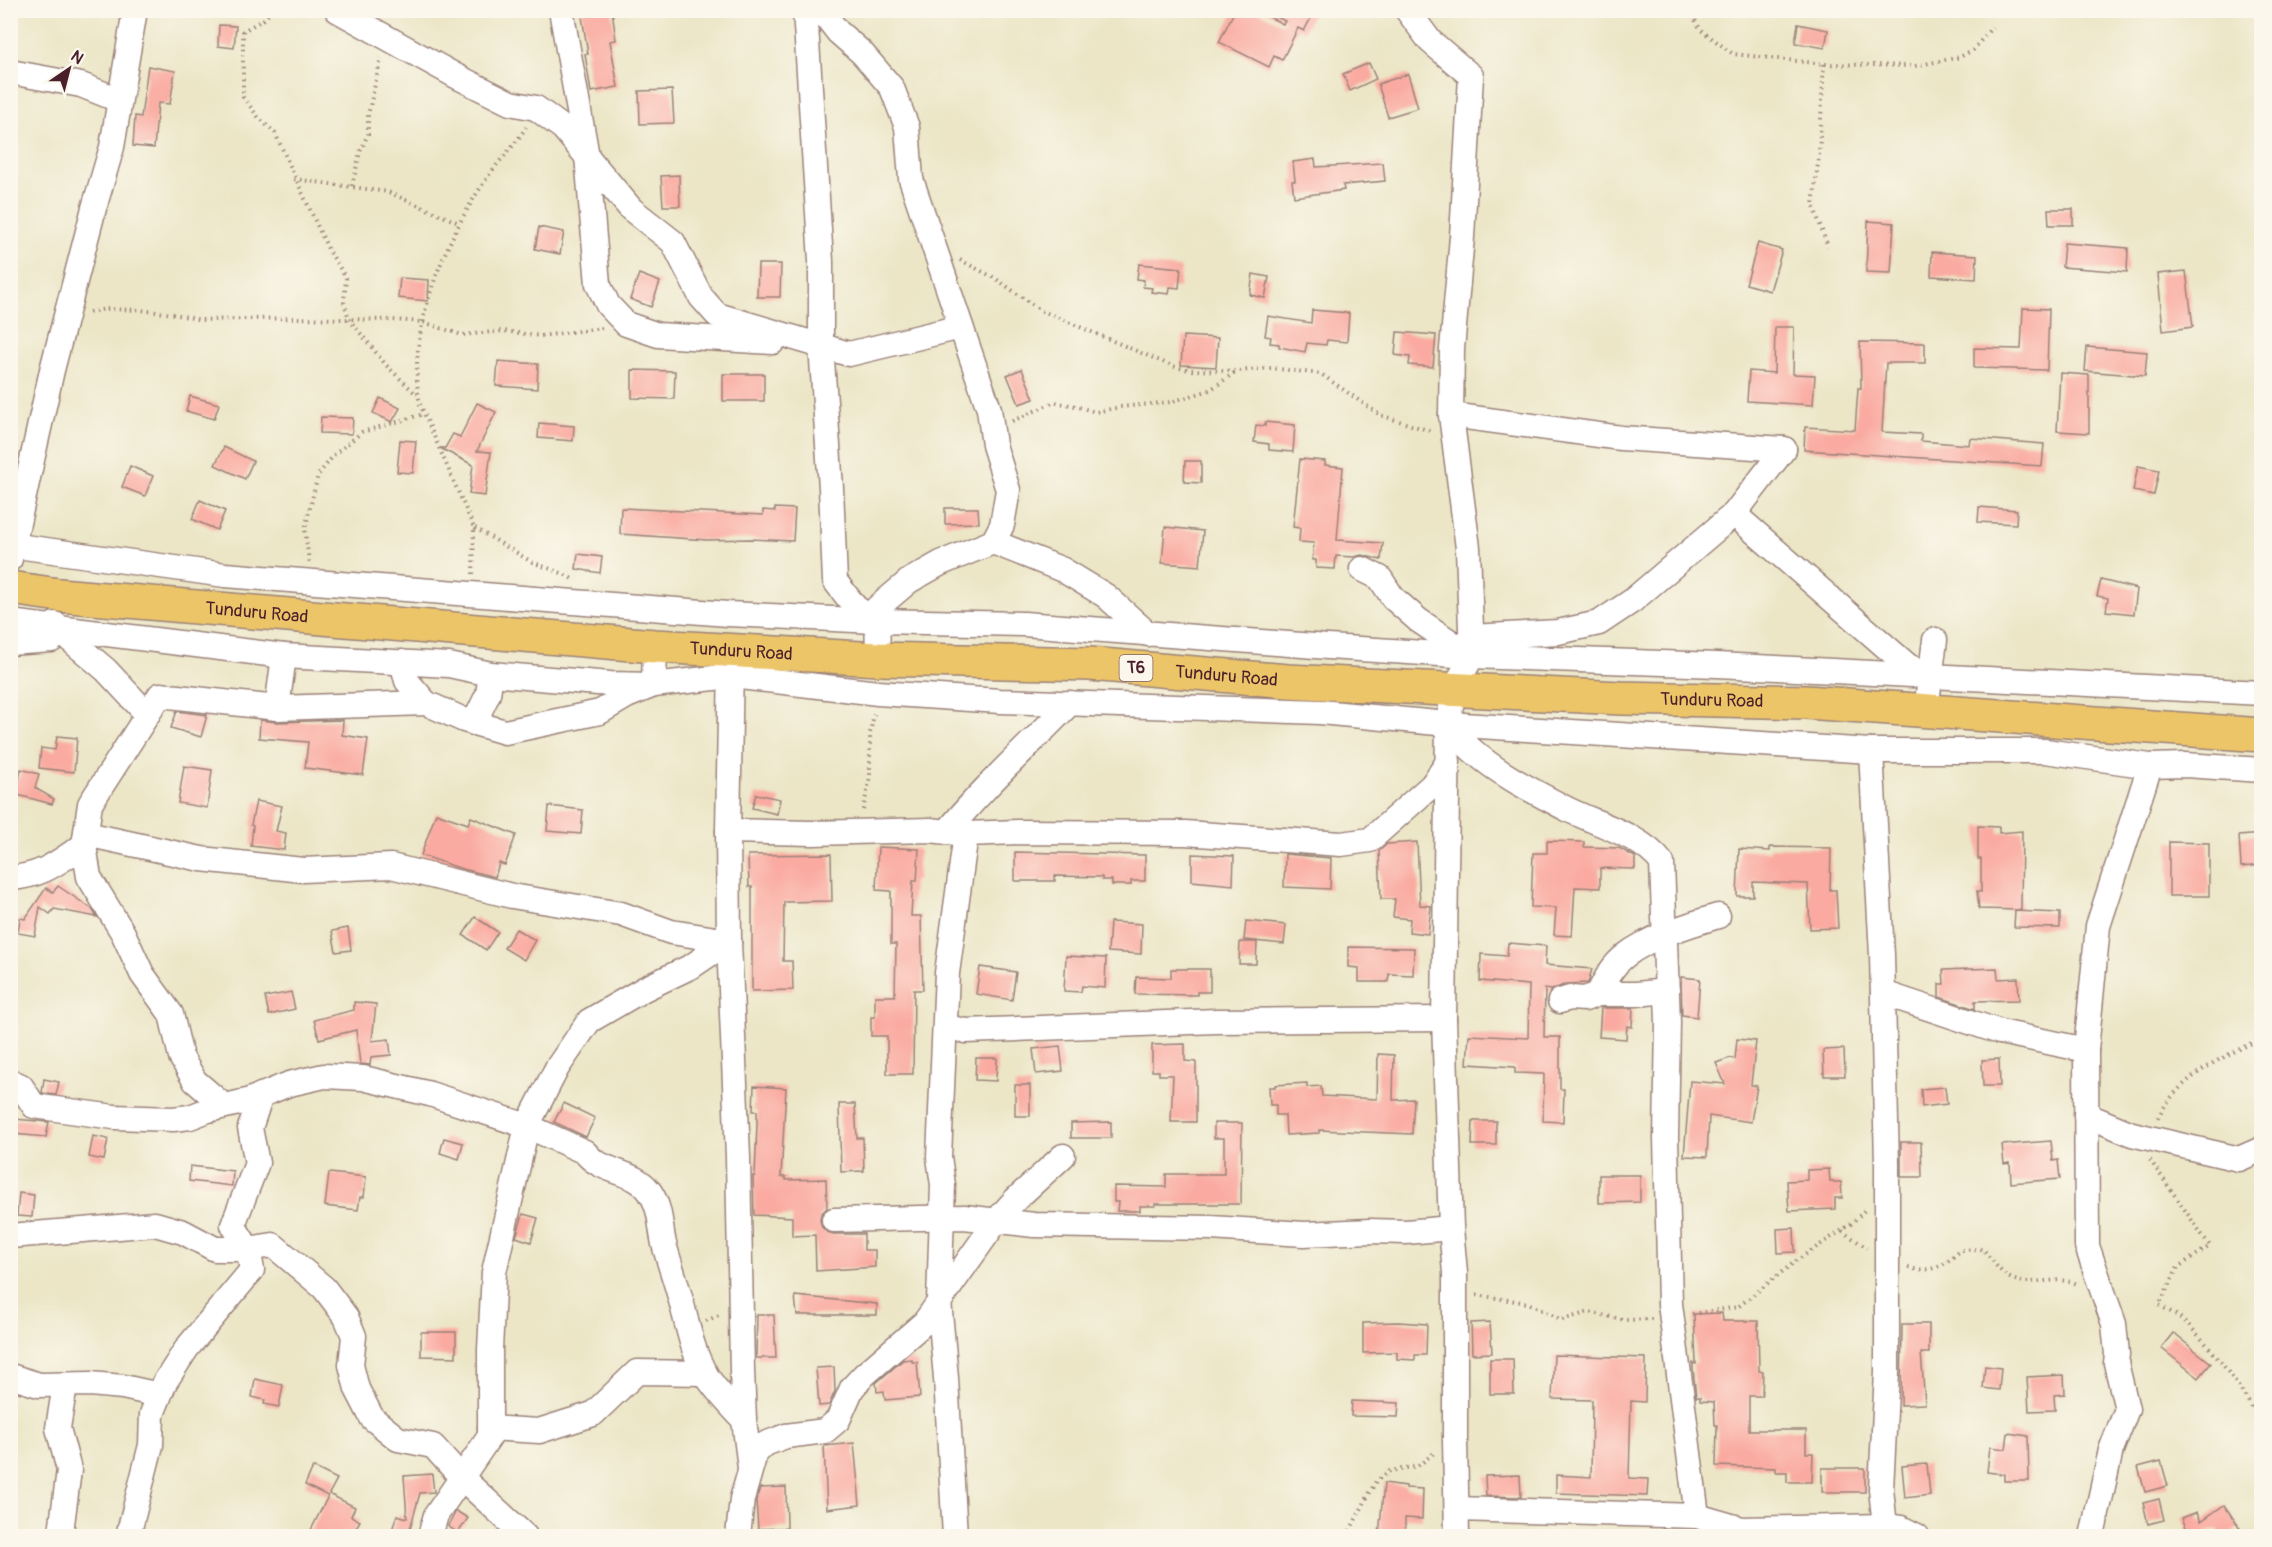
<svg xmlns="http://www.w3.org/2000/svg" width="2272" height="1547" viewBox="0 0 2272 1547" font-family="Pangolin,sans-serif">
<rect width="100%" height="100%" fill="#fbf7ec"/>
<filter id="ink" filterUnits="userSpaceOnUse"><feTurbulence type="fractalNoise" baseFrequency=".0167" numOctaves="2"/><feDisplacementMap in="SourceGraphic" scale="12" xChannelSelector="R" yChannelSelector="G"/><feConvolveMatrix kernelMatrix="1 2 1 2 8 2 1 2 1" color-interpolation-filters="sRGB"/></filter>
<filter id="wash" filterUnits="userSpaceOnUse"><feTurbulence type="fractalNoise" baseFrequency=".008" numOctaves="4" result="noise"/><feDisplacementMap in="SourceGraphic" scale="24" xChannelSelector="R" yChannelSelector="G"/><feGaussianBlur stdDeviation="1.35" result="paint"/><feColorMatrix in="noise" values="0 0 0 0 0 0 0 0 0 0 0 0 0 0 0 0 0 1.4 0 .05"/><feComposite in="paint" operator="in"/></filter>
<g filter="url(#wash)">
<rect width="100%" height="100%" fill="#ece6c7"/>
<g id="blocks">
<g fill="#faaaa0">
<path d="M581,10H612L616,40L610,41L618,87L591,92L585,54H588Z"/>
<path d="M1235,10H1255L1283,24L1285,21L1263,10H1315L1304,31L1298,28L1282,60L1274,56L1269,67L1219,42Z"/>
<path d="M1798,24L1828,30L1825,48L1795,43Z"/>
<path d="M219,25L236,26L234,48L218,46Z"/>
<path d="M1369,63L1376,79L1350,91L1343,74Z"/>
<path d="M148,66L175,71L170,104L158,103L154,148L133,146L135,116L141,117Z"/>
<path d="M1408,74L1418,108L1388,117L1378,84Z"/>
<path d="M672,90L674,123L640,124L639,91Z"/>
<path d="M1315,159L1316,167L1383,163L1385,181L1343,185L1344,190L1294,197L1292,181H1295L1293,162Z"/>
<path d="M679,175L680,206H663L661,176Z"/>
<path d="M2048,209H2073V225H2049Z"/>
<path d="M1868,221L1894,223L1891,273L1866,272Z"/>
<path d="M539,227L564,232L560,254L535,249Z"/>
<path d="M1758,243L1782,250L1770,291L1746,284Z"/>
<path d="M2064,243L2128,248L2127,272L2062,267Z"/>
<path d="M1932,252L1977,255L1976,279L1931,276Z"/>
<path d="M758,264H781L780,297H757Z"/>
<path d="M1139,264L1181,268L1179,288L1170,287L1169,294L1151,292L1152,288L1143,287L1144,280L1137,279Z"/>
<path d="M2186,271L2193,327L2163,331L2158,274Z"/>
<path d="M639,274L660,282L651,307L630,299Z"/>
<path d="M1253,274L1269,277L1265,298L1250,295Z"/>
<path d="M400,278L429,280L428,301L398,298Z"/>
<path d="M2023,308L2049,309L2047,370L1974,368V348L2021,349Z"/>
<path d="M1312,310L1349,313L1347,342L1327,340L1326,345L1307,343L1305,352L1279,347V344L1270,343L1271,337L1265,336L1268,316L1311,323Z"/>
<path d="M1775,327H1794L1793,374L1815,375L1813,405L1747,401L1749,371L1774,373Z"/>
<path d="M1397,332L1436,335L1433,367L1409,365L1410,357L1395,355Z"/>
<path d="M1183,336L1218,338L1216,367L1181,365Z"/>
<path d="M1860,342L1925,343V363H1886L1882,432L1921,434V441L1969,445L1970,438L2044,444L2042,466L1804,450L1805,427L1855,430L1858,388H1861Z"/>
<path d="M2087,347L2147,352L2145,376L2085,371Z"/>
<path d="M498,361L538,364L537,389L496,386Z"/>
<path d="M1022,369L1034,399L1019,404L1007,375Z"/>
<path d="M632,370L675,371L674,399L632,398Z"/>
<path d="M2060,373L2089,375V433L2057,431Z"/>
<rect x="723" y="374" width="41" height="27"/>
<path d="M190,396L219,404L214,419L186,411Z"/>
<path d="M380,398L400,408L392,422L373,413Z"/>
<path d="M477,403L496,412L477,451L491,452L485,496L469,494L473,465L440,448H445L453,434L460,437Z"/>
<path d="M321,417L353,418L352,434L320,433Z"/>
<path d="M1265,422L1295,425L1293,452L1269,450V444L1254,442L1256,425L1265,426Z"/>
<path d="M539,423L574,426L573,441L538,438Z"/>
<path d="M400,440L416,441L413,473L397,472Z"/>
<path d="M224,447L253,461L245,479L215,465Z"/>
<path d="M1300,459L1325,461V465L1343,467L1337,540L1383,543L1381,560L1362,555L1354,557L1336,556L1335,569L1316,568V560H1312L1314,543L1299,542L1300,528L1293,527Z"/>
<path d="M1185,461H1201V483L1184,482Z"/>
<path d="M130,466L153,476L145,496L122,487Z"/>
<path d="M2138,466L2159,470L2154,495L2133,491Z"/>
<path d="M200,500L225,511L217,530L192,519Z"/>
<path d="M1979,507L2017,510L2016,524L1978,522Z"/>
<path d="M621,508L763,515V510L775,511V508L795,509L793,541L751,539L707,540L620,534Z"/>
<path d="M945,508H978L979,523L945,524Z"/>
<path d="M1165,527L1203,531L1200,566L1162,563Z"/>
<path d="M578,554L602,557L600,573L576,569Z"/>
<path d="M2101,580L2137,589L2134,614L2106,611L2108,598L2097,596Z"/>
<path d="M177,711L207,715L201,737L171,728Z"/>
<path d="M260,720L277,722L343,720L342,735L368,739L363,775L305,768L308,742L259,738Z"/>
<path d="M57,736L77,738L74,772L39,768L41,748L55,750Z"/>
<path d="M184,766L212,770L207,808L178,803Z"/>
<path d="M21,769L39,774L35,788L54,799L52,804L10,793V774L19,779Z"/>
<path d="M756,794L780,799L777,814L752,808Z"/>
<path d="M256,801L282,806L276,831L286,833L284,850L251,846L253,826L251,825Z"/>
<path d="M549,806L583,810L581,834L547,831Z"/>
<path d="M436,813L468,824L471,817L516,835L505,865L499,863L495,877L459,868L421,855Z"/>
<path d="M1978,826L1999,827V833L2022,831L2021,910L1979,909L1977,891L1981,892V859H1978Z"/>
<path d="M2262,834V865L2241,867L2239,836Z"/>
<path d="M1547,841L1584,842V847L1619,848L1635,857V869L1600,868V888L1575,887L1572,936L1554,935L1556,908L1531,907L1533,853H1547Z"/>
<path d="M1417,842L1420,905L1431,906L1428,934L1409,932L1410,919L1393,917L1395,899H1381L1379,851L1387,844Z"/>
<path d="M2169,842L2209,843V896H2169Z"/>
<path d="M878,847L919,849L917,881H913L911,916H921L923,990H914L913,1074H887V1036H871V1017H875V996H895L896,944H891V891L876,890Z"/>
<path d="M1770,847L1831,848L1830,890H1836L1838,928L1810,929L1808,884L1753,882V896H1737L1739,849L1770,851Z"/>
<path d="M1015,852L1145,855V881H1131V885H1112V880H1102V877L1055,876V881H1015Z"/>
<path d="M831,854L832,901L784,902L783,961H792L793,990L752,991V887H749L748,855Z"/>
<path d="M1192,854L1234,856L1233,885L1192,881Z"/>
<path d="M1285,854L1331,858L1330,889L1284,887Z"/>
<path d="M58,886L92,909L97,917L54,909L50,914L40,907L35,936L18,933L20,918L25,919L46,888L53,892Z"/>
<path d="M2015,911L2060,913V928L2014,927Z"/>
<path d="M475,917L498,932L486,950L463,935Z"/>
<path d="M1246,921L1286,925L1284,944L1244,940Z"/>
<path d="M1110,922L1142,924L1141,954L1108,952Z"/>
<path d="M348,928L351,950L336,952L332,931Z"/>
<path d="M516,929L535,940L524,960L504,948Z"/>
<path d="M1240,942H1257L1256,964H1239Z"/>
<path d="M1508,943L1546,946L1545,965L1592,969L1588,983L1566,984L1552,990L1545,989L1544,1037H1560V1089H1564L1563,1122L1543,1121L1544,1074L1515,1073V1067L1467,1064L1469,1035L1528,1038L1529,985L1480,981L1481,954L1507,956Z"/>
<path d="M1348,947L1414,948L1413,975L1389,974L1388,982H1359V968L1348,967Z"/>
<path d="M1066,956L1106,958L1105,988L1082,986L1081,992L1064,991Z"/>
<path d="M980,967L1016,972L1012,1000L976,994Z"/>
<path d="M1997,968L1998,979L2018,978L2019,1000L1975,1001V1009L1939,997V984H1944L1943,970Z"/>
<path d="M1171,969H1210V992H1197V995L1135,994L1136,977L1171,978Z"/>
<path d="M1681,977L1700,979L1697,1017L1682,1015Z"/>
<path d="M291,992L295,1009L269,1015L265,997Z"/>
<path d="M354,1002L376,1004L372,1041L389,1039L391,1055L371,1057L370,1065L360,1064L356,1030L319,1039L314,1020L354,1010Z"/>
<path d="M1601,1008H1633L1632,1027L1627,1026L1626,1039L1599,1037Z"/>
<path d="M1737,1039L1756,1041L1751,1085L1757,1086L1751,1122L1709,1116L1707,1157L1684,1156L1690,1081L1725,1084L1716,1063L1730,1058L1735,1059Z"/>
<path d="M1185,1044V1061L1196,1062V1122H1171L1173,1075H1159V1071H1152V1045Z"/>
<path d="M1060,1046L1063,1071L1036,1074L1033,1049Z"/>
<path d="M1844,1049L1845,1076H1824L1823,1050Z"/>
<path d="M1378,1054L1394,1055L1393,1100L1414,1099L1412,1134L1319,1130V1133L1286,1135L1285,1115H1276V1105H1270L1269,1087H1275V1085L1307,1083V1087L1321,1086L1322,1096L1377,1099Z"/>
<path d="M976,1058H997L996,1081L975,1080Z"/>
<path d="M1999,1059L2000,1086H1983L1982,1060Z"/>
<path d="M44,1079L59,1082L56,1095L42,1093Z"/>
<rect x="1015" y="1085" width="15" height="31"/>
<path d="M754,1086L786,1088L781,1177H786V1180L826,1179L827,1208L821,1214L820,1220L822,1227L827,1232L834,1234H864V1250H875V1267L816,1271L815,1235L792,1236V1217L754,1215L753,1176H755L757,1123V1111H753Z"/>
<path d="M1945,1087L1947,1104L1922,1107L1921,1089Z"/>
<path d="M564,1103L595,1118L586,1137L554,1122Z"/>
<path d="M839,1104H855L857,1138H863L864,1171L841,1172Z"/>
<path d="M14,1119L49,1122L46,1137L13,1134Z"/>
<path d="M1473,1121H1496V1145H1472Z"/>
<path d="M1111,1122V1138H1071V1123Z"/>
<path d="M1214,1123H1242L1241,1204H1155V1206H1140V1211H1117L1118,1202H1114V1186L1166,1187V1174H1224V1138H1214Z"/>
<path d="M93,1136L108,1139L104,1160L89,1157Z"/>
<path d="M444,1138L463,1143L459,1159L440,1153Z"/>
<path d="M2051,1141L2053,1161L2058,1160L2060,1179L2011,1183L2010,1163L2004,1164L2002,1145Z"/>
<path d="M1901,1142H1921L1922,1177H1901Z"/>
<path d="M190,1166L233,1171L232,1186L189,1181Z"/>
<path d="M1829,1169L1830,1182H1841L1842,1198H1835V1209L1789,1211L1787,1181L1807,1180V1170Z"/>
<path d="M329,1173L366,1177L364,1197H360L358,1210L325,1206Z"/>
<path d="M1599,1175H1640V1202L1599,1203Z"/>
<path d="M19,1193L34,1195L32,1217L17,1216Z"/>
<path d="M523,1214L538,1218L531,1242L516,1237Z"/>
<path d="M1794,1228L1795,1252L1778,1253L1777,1229Z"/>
<path d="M795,1296L877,1304V1315H797Z"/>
<path d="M1722,1313L1723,1321H1758L1759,1371H1763L1762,1396H1749V1430H1806V1453H1813L1812,1482H1787V1472H1776V1468L1716,1466L1717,1425H1715L1714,1402L1700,1401V1397H1696L1693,1368V1363L1696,1364L1694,1314Z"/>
<path d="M757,1315H774L776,1358H756Z"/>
<path d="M1398,1322L1427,1324L1426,1355H1415V1360L1397,1359V1352L1363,1353V1323Z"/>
<path d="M1490,1322L1492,1353L1472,1354L1471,1323Z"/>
<path d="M1902,1324H1929V1353H1921L1925,1404L1901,1405Z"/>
<path d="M421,1332H456V1357L421,1356Z"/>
<path d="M2173,1333L2211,1363L2199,1378L2161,1348Z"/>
<path d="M1554,1355L1646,1358L1645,1402L1631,1401L1629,1478L1648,1479L1647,1496L1556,1493V1475L1591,1477L1592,1400L1552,1399Z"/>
<path d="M912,1359V1362H917L920,1397L885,1400L884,1391L877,1392L876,1383L903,1360Z"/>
<path d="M1490,1359H1513L1514,1394H1490Z"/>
<path d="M1985,1366L2001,1368L1999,1390L1983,1388Z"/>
<path d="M834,1367L835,1391L829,1405L819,1406L816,1368Z"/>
<path d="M2064,1375L2065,1394L2054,1395L2055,1410L2029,1411L2027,1377Z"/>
<path d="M255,1379L283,1385L279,1407L264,1404L265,1400L252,1397Z"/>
<path d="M1352,1401L1399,1403L1398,1417L1351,1416Z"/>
<path d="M2008,1433L2028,1436L2029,1481H2004V1474L1987,1472L1990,1447L2006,1449Z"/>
<path d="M854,1443L860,1505L827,1509L824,1446Z"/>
<path d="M2161,1461L2168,1486L2145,1492L2138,1467Z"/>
<path d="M1927,1464L1930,1495L1905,1498L1902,1466Z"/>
<path d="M313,1467L337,1479L329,1494L355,1507L351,1516L360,1521L351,1536H318L310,1532L328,1496L305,1485Z"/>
<rect x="1822" y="1468" width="43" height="24"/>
<path d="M432,1474L434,1492L420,1493L408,1536H390L397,1515L407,1518L404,1476Z"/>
<path d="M1520,1475L1521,1497L1486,1496L1485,1476Z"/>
<path d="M1384,1483L1406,1486V1488L1423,1489L1422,1519L1405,1518V1536L1379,1535Z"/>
<path d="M786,1487L787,1528L758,1529L756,1500L760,1488Z"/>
<path d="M2159,1499L2164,1520L2148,1524L2143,1503Z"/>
<path d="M2224,1505L2240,1528L2228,1536H2223L2217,1529L2206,1533L2207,1536H2179L2187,1530L2182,1518L2197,1512L2201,1521Z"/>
<path d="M456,1511L468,1518L458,1533L448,1526Z"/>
</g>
</g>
</g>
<g filter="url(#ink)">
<use href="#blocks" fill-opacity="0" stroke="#9b8279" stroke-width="1.5"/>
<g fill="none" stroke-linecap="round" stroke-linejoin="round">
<defs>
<g id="minor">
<path d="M337,10L456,76L510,103L536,108L563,128L631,209L673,242L701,297L717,315L849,354L961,327"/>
<path d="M561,10L587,156L598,284L608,305L626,324L658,335L773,342"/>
<path d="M805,10L821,261V346L831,488L835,581L856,608L875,621"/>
<path d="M821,10L838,32L862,53L892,88L907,127L911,179L989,409L994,445L1008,490L1002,525L993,542L941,563L909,581L877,608L878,659"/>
<path d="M1407,10L1430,41L1471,76L1462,237L1452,349L1451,415L1468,548L1472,656L1454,689L1448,724L1444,1019L1451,1228L1455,1273V1441L1457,1536"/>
<path d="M10,72L81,85L119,100"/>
<path d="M1451,415L1621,438L1784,449"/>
<path d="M1734,514L1908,666L1925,673"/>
<path d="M993,542L1063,570L1106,596L1148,634"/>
<path d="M10,545L225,575L728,614L875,621L1024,624L1328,647L1472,656L1717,665L2262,693"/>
<path d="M10,559L52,370L94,208L112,147L135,10"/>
<path d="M1362,569L1380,578L1393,598L1418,620L1471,656"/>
<path d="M10,622L284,656L449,665L491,674L610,684L654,685L731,676L878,693L1000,701L1320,712L1448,724L1871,751H2045L2150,766L2185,765L2262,770"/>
<path d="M54,626L106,670L147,714"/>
<path d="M1472,637L1558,632L1599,623L1632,601L1734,514L1784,449"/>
<path d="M10,643L52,640L55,624"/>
<path d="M731,661L728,831L729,941L738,1157L742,1371L744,1420L750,1468"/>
<path d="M402,662L407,681L426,703"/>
<path d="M277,708L284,656"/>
<path d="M1926,710L1935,640"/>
<path d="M474,723L488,694L491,674"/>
<path d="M1448,724C1457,733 1464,743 1473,751C1500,775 1535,792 1567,809C1599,825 1641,835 1662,863L1668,1022L1666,1138L1670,1304L1697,1516"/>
<path d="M1871,751L1882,955L1887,1164V1372L1881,1489L1885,1526"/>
<path d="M728,831L812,833L930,830L966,834L1018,832L1185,833L1341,844L1370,840L1432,785L1448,762"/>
<path d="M947,832C984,786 1029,746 1070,703"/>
<path d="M86,834L201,859L303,870L391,866L512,896L621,914L671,932L729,941"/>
<path d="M10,878C43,876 58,862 84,845"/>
<path d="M1883,993L2000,1032L2086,1050"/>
<path d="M1598,994C1605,980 1612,966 1625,956C1649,937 1688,925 1718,916"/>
<path d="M1560,1001L1570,998L1585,999L1598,994H1636L1667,991"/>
<path d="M946,1027L966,1031L1216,1021L1444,1019"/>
<path d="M10,1081L21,1086L34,1106L114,1117L173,1119L190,1117L208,1110L247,1101L289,1084L324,1076L363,1078L430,1094L527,1126L585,1152C601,1174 634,1169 650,1192C661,1208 660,1226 664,1244C669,1262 675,1279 680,1297C687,1322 692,1352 706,1375C717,1392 731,1406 744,1420"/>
<path d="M261,1095L250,1128L257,1163L233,1225L248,1249L273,1245L324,1288L346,1317L354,1336L351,1365L357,1389L372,1418L398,1439L433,1446L462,1478L525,1536"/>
<path d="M224,1106L195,1081L181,1057L171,1014L142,974L123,933L89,877L84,845L90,804L160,695L277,708L426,703L464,720L505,732L600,712L627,696L654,685L655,646"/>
<path d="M2086,1115L2132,1134L2239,1159L2262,1149"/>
<path d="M834,1220L964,1217L1034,1225L1211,1228L1304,1234L1370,1231L1406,1232L1451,1228"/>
<path d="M10,1236L155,1224L183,1232L215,1249H248L252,1270L187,1348L165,1382L152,1414L151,1445L128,1536"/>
<path d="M10,1376L39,1385L90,1384L123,1387L159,1395"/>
<path d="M490,1428L539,1431L593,1414L637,1372L705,1373"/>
<path d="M1457,1509L1697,1516L1742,1529L1885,1526L1901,1528L1917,1536"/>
<path d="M58,1536L61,1532L69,1470L58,1428L65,1385"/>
<path d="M430,1536L436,1515L490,1436V1349L494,1272L527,1126L557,1068L589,1021L644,989L692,966L729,941"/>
<path d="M738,1536L742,1499L755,1454L765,1444L786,1436L825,1431L838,1420L852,1388L864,1375L925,1322L997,1220L1015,1200L1063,1156"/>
<path d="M955,1536L946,1378L939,1301L943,1185L939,1157L947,973L966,834"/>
<path d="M2092,1536L2111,1450L2127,1409L2116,1363L2117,1354L2114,1324L2087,1246L2086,1050L2098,926L2150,766"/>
</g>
<g id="highway">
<path id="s1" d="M10,588L59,595L345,620L655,646L878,659L1090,664L1288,681L1621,698L1806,702L2262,735"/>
</g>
</defs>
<use href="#minor" stroke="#9b8279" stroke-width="27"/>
<use href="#highway" stroke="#9b8279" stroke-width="36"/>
<g stroke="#9b8279" stroke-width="4" stroke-dasharray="1.5 4.5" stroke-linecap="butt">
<path d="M272,10L264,19L243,31V97L259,118L275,133L328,249L346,278L344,302L349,319L386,365L417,395"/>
<path d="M1689,10L1701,30L1733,54L1824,64L1915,66L1960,57L1973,50L1992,27"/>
<path d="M1824,64L1819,155L1813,205L1828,247"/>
<path d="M294,179L388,192L459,223"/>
<path d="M352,186L360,152L368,134V115L381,58"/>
<path d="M960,260L995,278L1040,310L1172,366L1189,370L1238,371L1271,368L1321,374L1380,415L1433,432"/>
<path d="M89,312L106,309L140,310L174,314L201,320L296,318L393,320L423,322L462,335L503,331L541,336L602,328"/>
<path d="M1012,421L1055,402L1075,406L1096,412L1120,407L1171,402L1210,390L1237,371"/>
<path d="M475,528L532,562L564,574L574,580"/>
<path d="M309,562L305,529L318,475L334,455L362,432L424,414"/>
<path d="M473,574L474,528L420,404C405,332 446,237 487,178C499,160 515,146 526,127"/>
<path d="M863,810L870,777V733L874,714"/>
<path d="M2158,1118C2178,1077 2221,1058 2262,1038"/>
<path d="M2150,1160L2210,1246L2178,1267L2159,1305C2167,1310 2176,1314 2183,1320C2211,1345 2243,1391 2262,1424"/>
<path d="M1842,1231L1867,1248"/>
<path d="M1908,1268C1931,1273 1945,1266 1961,1250L1983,1249C1990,1257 1999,1271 2008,1277C2030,1289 2056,1274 2077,1284"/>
<path d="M1477,1295L1528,1303L1562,1320L1589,1312L1625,1320L1652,1319"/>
<path d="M1692,1314L1738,1307L1796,1261L1851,1224L1866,1209"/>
<path d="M706,1321L721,1314"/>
<path d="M1347,1536L1376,1481L1390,1471L1418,1466L1434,1453"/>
</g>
<use href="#minor" stroke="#fff" stroke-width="24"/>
<use href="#highway" stroke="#edc569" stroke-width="33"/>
</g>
</g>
<g text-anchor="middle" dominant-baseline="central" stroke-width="6" stroke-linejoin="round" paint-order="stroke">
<rect fill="#fbf7ec" stroke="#7f6065" stroke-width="1.5" x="1119.5" y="655" width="33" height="26" rx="4.5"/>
<g font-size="16" font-weight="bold" fill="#4a1f2b">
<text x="1136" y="668">T6</text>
</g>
<g font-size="18" fill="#4a1f2b" stroke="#fbf7ec">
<text stroke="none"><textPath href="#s1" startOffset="248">Tunduru Road</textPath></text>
<text stroke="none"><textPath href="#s1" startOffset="734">Tunduru Road</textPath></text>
<text stroke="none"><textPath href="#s1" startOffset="1220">Tunduru Road</textPath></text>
<text stroke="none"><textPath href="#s1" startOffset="1706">Tunduru Road</textPath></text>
</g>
</g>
<rect width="2272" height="1547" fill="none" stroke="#fbf7ec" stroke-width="36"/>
<g transform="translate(69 69) rotate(35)" stroke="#fbf7ec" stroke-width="4.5" paint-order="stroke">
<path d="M0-4.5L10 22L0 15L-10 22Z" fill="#4a1f2b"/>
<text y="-9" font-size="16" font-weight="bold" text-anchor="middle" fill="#4a1f2b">N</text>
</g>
</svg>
